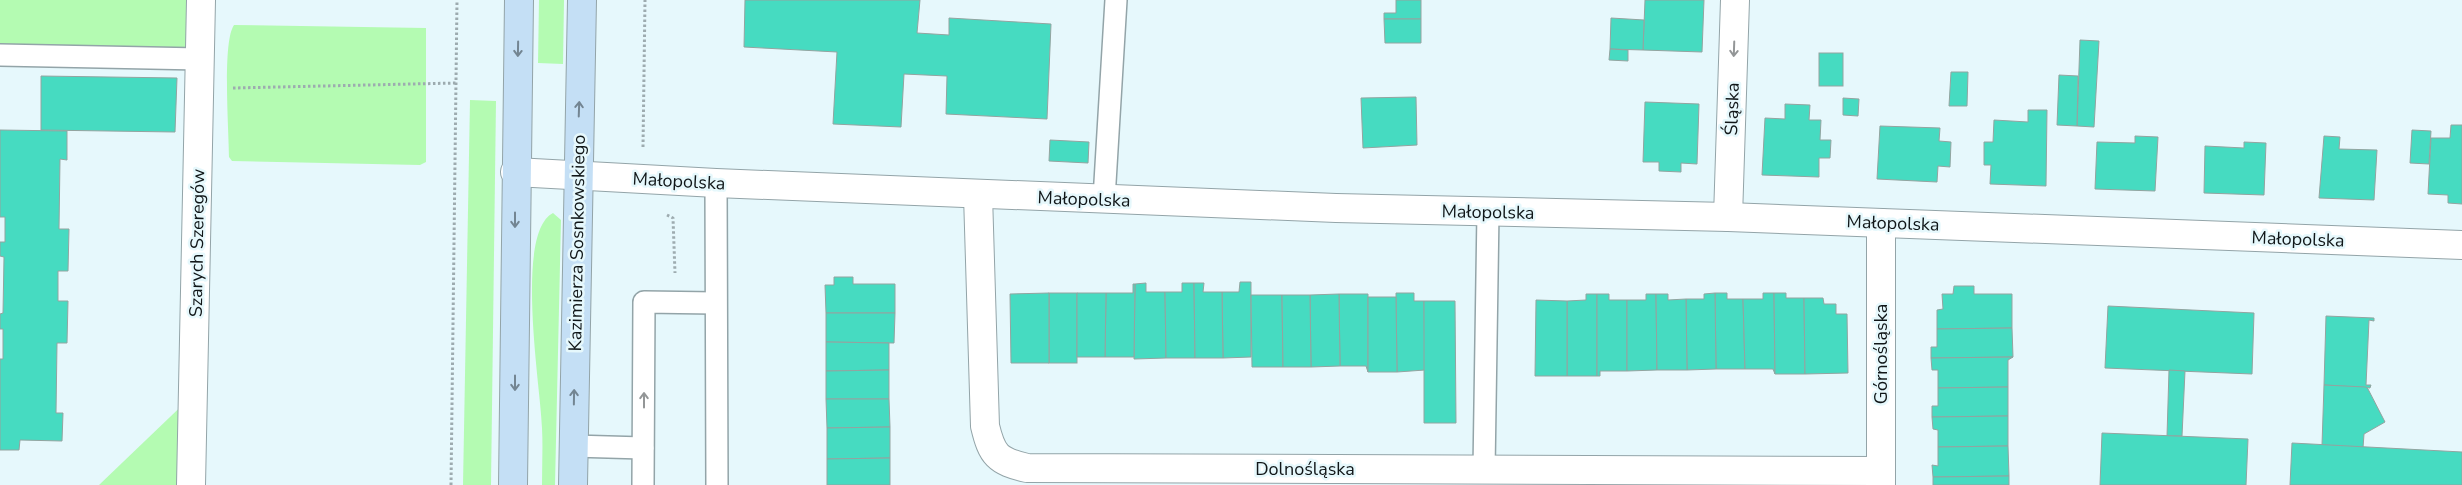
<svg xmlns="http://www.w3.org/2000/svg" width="2462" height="485" viewBox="0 0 2462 485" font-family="'Nunito Sans',sans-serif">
<rect width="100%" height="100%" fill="#e6f8fc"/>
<g fill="#b4fbb2">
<path d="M0,0H201L200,59L0,55Z"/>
<path d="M539,0H564L563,64L538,63Z"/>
<path d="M234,25L426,28V162L420,165L232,161L229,157C229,132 222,42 234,25Z"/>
<path d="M470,100L496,101L491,485H463Z"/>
<path d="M553,213L561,220L555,485H542C542,466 543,447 542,428C541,389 514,233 553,213Z"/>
<path d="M194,394L191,485H99Z"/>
</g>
<g fill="#46dbc1" stroke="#93a4a0">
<path d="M745,0H920L917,33L949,35V18L1051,24L1047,119L946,114L947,76L904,74L901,127L833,124L837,52L744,47Z"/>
<path d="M1396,0H1421V19H1384V13H1396Z"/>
<path d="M1645,0H1704L1702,52L1643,50Z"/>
<path d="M1611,18L1644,20L1643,50L1610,49Z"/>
<path d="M1384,19H1421V43H1385Z"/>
<path d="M2080,40L2099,41L2094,127L2077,126Z"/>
<path d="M1610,49L1628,50V61L1609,60Z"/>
<rect x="1819" y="53" width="24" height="33"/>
<path d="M1951,72H1968L1967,106H1949Z"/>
<path d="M2059,75L2078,76L2077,126L2057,125Z"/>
<path d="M41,76L177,78L175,132L41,130Z"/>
<path d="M1416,97L1417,145L1363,148L1361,98Z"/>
<path d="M1843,98L1859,99L1858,116L1843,115Z"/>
<path d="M1645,102L1699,104L1697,164L1681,163V172L1659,171V162H1643Z"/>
<path d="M1785,104L1810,105L1809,120H1821L1820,140H1831L1830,158H1819V177L1762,175L1765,118L1785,119Z"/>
<path d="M2028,110H2047L2046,186L1990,184L1991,165H1984V142H1993L1994,120L2028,122Z"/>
<path d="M2451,125H2462V204L2448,203V195L2428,194L2431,138H2450Z"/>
<path d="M1880,126L1940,128L1939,141L1951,142L1950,167L1938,166L1937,182L1877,179Z"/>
<path d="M0,130L67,131V160L60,159L59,229H69L68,271H58V301H68L67,343H57L56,413H63L62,441L20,440L19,450H0V359H3V329H0V314L3,313L4,257L0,256V242H5V217H0Z"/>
<path d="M2412,130L2431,131L2429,164L2410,163Z"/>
<path d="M2135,136L2158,137L2155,191L2095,189L2097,142L2135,143Z"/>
<path d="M2324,136L2340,137L2339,149L2377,150L2374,200L2319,198Z"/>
<path d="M1050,140L1089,142L1088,163L1049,161Z"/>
<path d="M2244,142L2266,143L2264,195L2204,193L2205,146L2244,148Z"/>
<path d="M834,277H853V284H895V313H826L825,285H834Z"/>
<path d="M1240,282H1251V357L1223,358L1222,292H1239Z"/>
<path d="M1146,283V292H1165L1166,358L1134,359L1135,284Z"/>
<path d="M1182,283H1194L1195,358H1166L1165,292H1182Z"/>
<path d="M1194,283H1204L1203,292H1222L1223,358H1195Z"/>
<path d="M1133,284H1135L1134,357H1105L1106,293H1133Z"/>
<path d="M1954,286H1974V294H2012V328L1937,329V310L1943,309L1942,294H1953Z"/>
<rect x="1049" y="293" width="28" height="70"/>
<path d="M1049,293V363H1011L1010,294Z"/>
<path d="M1077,293H1106L1105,357H1077Z"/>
<path d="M1396,293H1414V301H1424L1425,370L1397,372Z"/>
<path d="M1715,293H1727V299H1743L1745,369H1716Z"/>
<path d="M1715,293L1716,369L1687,370L1686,299H1704V294Z"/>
<path d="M1763,293H1774L1775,374L1773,369H1745L1743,299H1763Z"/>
<path d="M1774,293H1786V298H1804L1805,374H1775Z"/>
<path d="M1339,294H1368V372L1366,366H1340Z"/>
<path d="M1339,294L1340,366L1311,367L1310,295Z"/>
<path d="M1586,294H1597V376H1567V301L1586,300Z"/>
<path d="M1597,294H1609V300H1627V371H1600V376H1597Z"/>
<path d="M1646,294H1656L1657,370L1627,371V300H1646Z"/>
<path d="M1656,294H1668V300L1686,299L1687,370H1657Z"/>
<path d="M1251,295H1282L1283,367H1252Z"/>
<path d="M1282,295H1310L1311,367H1283Z"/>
<path d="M1368,297H1396L1397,372H1368Z"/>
<path d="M1804,298H1823L1824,304H1836V314H1847L1848,373L1805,374Z"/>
<path d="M1536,300L1567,301V376H1535Z"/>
<path d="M1424,301H1455L1456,423H1424Z"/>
<path d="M2108,306L2254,313L2252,374L2105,368Z"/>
<path d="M826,313H895L894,343L826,342Z"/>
<path d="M2326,316L2374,318V321L2369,320L2366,385H2371L2370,388L2324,385Z"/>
<path d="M2012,328L2013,357L1931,358V347H1937V329Z"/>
<path d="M826,342L889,343V370L826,371Z"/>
<path d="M2013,357L2008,360V387L1938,388V370H1932L1931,358Z"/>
<path d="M889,370V399H826V371Z"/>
<path d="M2169,370L2185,371L2182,436H2167Z"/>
<path d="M2324,385L2366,387L2368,389L2385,422L2364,434L2363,448L2322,445Z"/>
<path d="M2008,387V416L1932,417V406H1938V388Z"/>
<path d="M826,399H889L890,427L827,428Z"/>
<path d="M2008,416V446L1938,447V430L1933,429L1932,417Z"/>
<path d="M890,427V458L827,459V428Z"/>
<path d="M2102,433L2248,439L2246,485H2100Z"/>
<path d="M2292,443L2462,452V485H2290Z"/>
<path d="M2008,446L2009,476L1933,477L1932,465L1938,466V447Z"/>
<path d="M890,458V485H827V459Z"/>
<path d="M2009,476V485H1933V477Z"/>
</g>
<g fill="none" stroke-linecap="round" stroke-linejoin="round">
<defs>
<g id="lane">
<path d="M0,55L200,59"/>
<path d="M716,183L717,485"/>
<path d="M1104,199L1116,0"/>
<path d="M573,446L643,448"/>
<path d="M1484,470L1488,212"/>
<path d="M643,485L644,302L715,303"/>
</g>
<g id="street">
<path d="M515,172L716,183L1336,208L1728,217L2462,245"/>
<path d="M978,195L985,426C992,455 997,461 1027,468L1880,471"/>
<path d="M1728,217L1735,0"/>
<path d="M191,485L201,0"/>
<path d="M1881,485V223"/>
</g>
<g id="secondary">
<path d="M513,485L519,0"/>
<path d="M573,485L582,0"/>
</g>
</defs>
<use href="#lane" stroke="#93a4a8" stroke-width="24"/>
<use href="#street" stroke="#93a4a8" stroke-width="30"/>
<use href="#secondary" stroke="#93a4a8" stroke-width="30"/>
<g stroke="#9dabaf" stroke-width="3" stroke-dasharray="2.5 2.5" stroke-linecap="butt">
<path d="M233,88L457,83"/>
<path d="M643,147L645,0"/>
<path d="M667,215L673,218L675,273"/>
<path d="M451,485L457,0"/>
</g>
<use href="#lane" stroke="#fff" stroke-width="21"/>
<use href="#street" stroke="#fff" stroke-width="28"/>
<use href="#secondary" stroke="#c4dff5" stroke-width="28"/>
</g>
<defs><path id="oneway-shaft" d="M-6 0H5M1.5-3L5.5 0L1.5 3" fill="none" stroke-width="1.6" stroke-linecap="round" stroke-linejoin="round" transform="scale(1.25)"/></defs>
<g stroke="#738592">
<use href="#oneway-shaft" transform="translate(518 49) rotate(91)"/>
<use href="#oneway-shaft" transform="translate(579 109) rotate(-88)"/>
<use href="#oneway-shaft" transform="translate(515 220) rotate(90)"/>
<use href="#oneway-shaft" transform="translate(515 383) rotate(90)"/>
<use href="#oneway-shaft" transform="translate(574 397) rotate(-89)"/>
</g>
<g stroke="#939697">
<use href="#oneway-shaft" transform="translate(1734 49) rotate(92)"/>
<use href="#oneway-shaft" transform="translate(644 400) rotate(-90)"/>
</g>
<g text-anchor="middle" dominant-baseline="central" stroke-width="5" stroke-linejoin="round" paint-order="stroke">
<g font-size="18" fill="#101618" stroke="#e6f8fc">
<text transform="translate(1732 109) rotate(-88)">Śląska</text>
<text transform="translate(679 181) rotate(3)">Małopolska</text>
<text transform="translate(1084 199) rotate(2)">Małopolska</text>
<text transform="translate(1488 212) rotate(1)">Małopolska</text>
<text transform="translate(1893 223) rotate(2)">Małopolska</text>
<text transform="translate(2298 239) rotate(2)">Małopolska</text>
<text transform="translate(197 243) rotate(-89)">Szarych Szeregów</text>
<text transform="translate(577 243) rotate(-89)">Kazimierza Sosnkowskiego</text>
<text transform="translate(1881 354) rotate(-90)">Górnośląska</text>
<text x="1305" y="469">Dolnośląska</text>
</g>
</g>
</svg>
